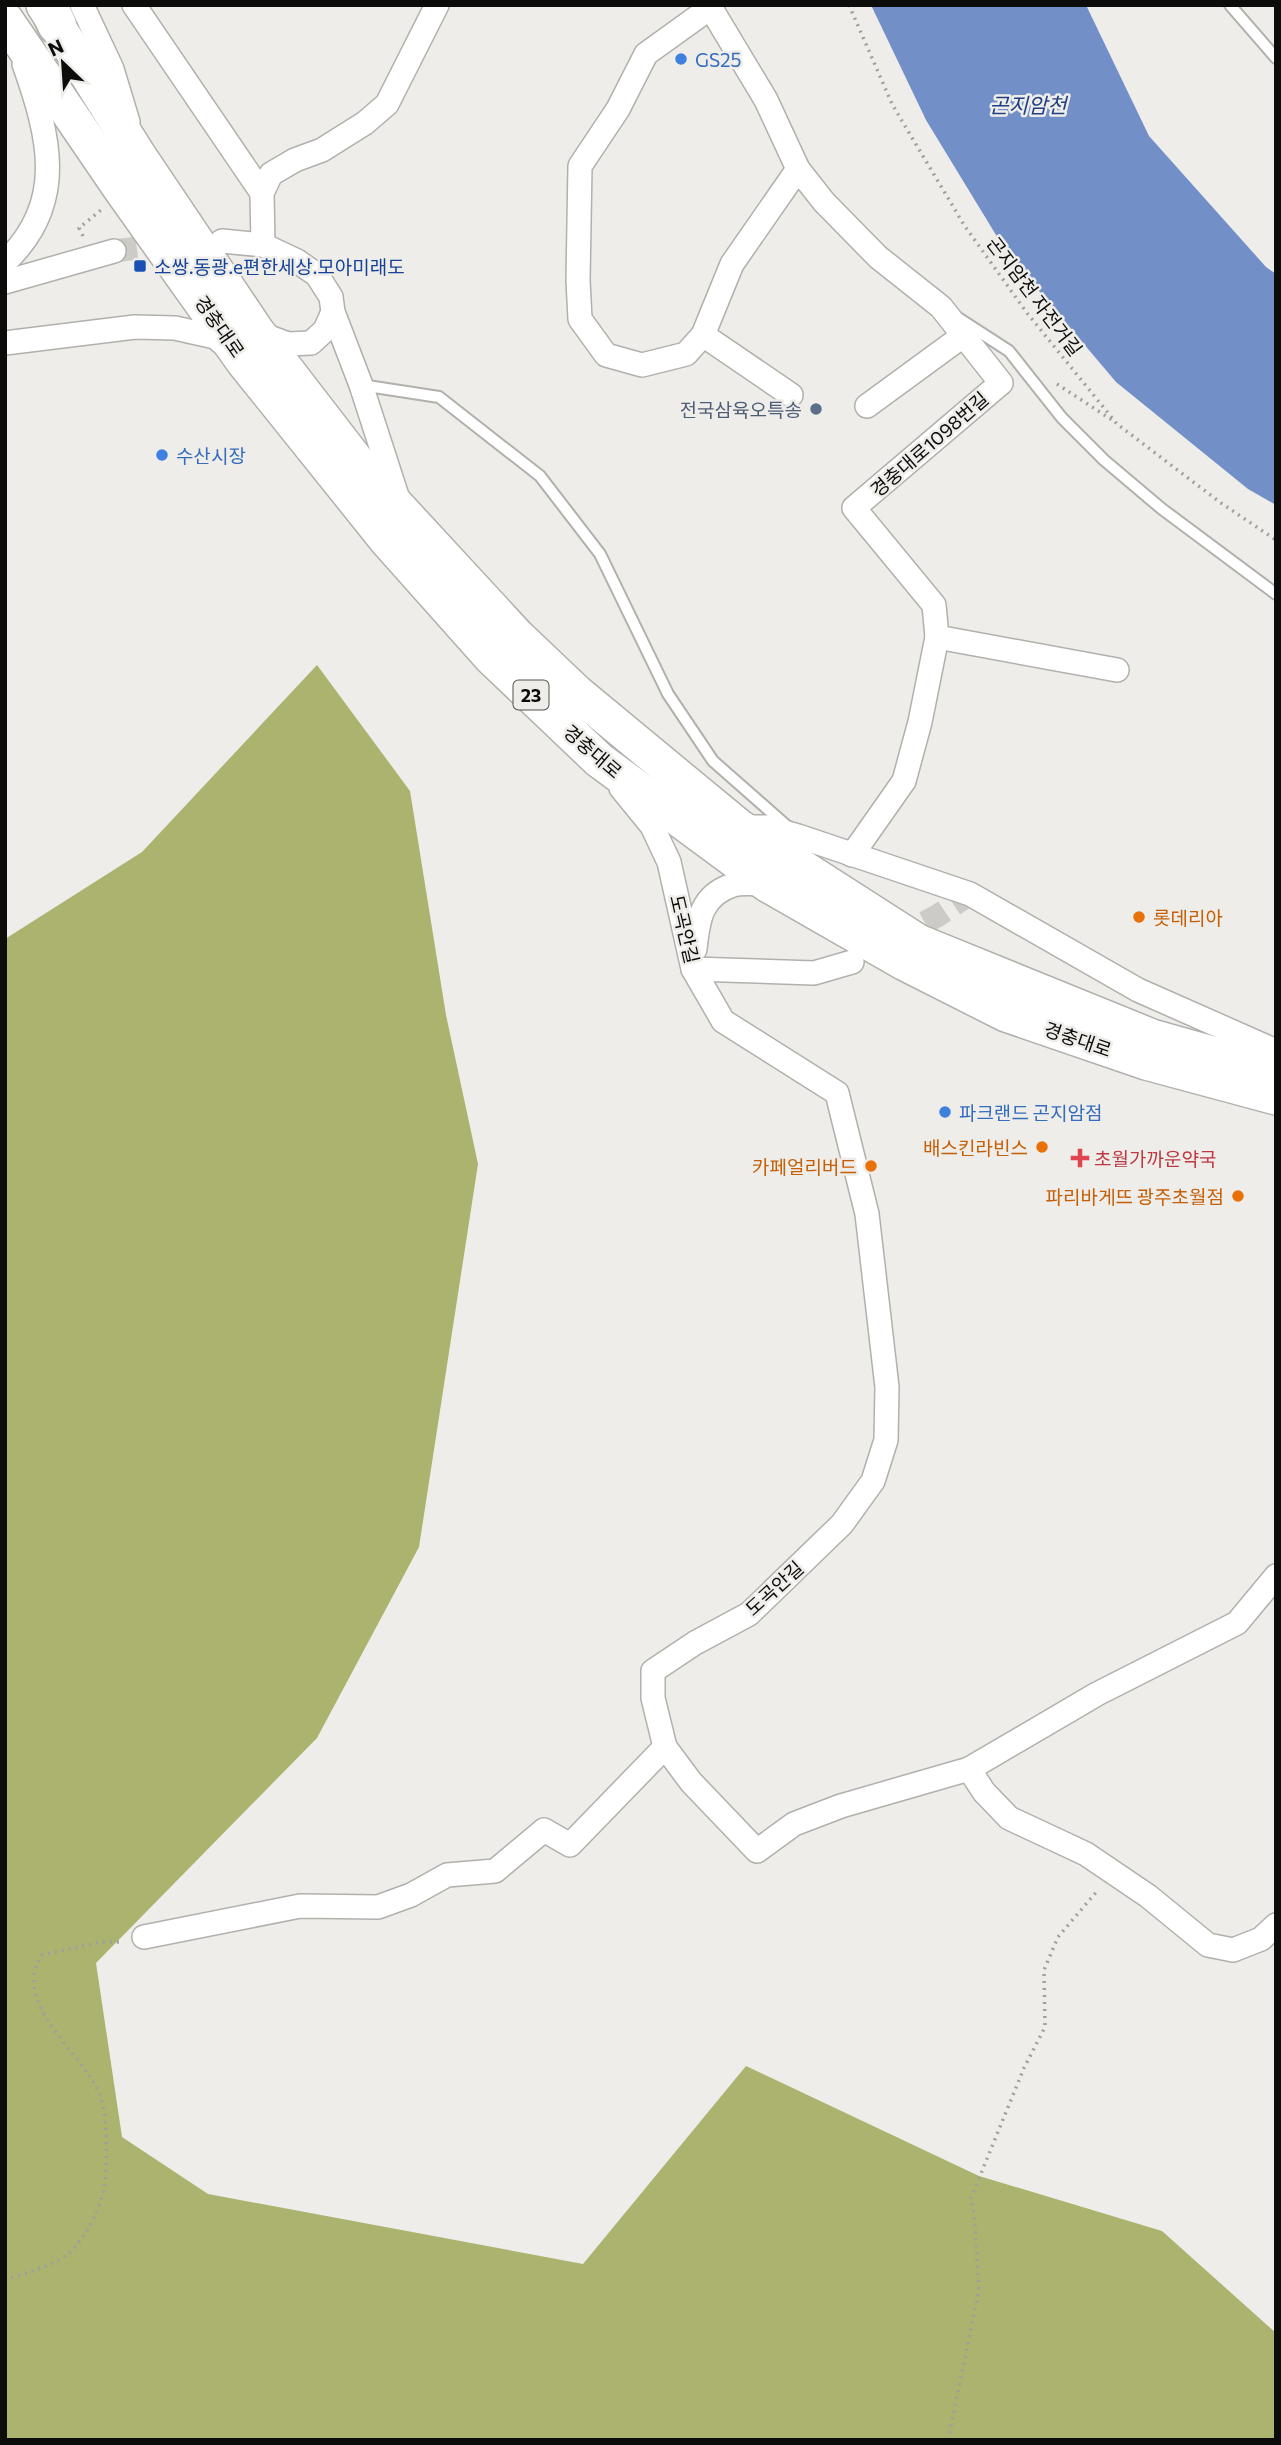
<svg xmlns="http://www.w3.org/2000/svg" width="1281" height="2445" viewBox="0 0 1281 2445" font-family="Commissioner,'Noto Sans KR',sans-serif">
<rect width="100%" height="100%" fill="#eeede9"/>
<path fill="#abb36e" d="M317,665L410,791L446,1015L478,1164L419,1547L317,1738L96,1963L122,2137L208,2194L583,2264L746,2066L979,2176L1162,2231L1276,2333V2440H5V939L142,852Z"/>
<path fill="#728fc8" d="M871,5H1086L1149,136L1266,267L1276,274V505L1248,489L1116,382L1007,253L926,120Z"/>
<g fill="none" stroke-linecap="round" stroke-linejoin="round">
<g stroke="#cccbc8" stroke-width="23" stroke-dasharray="23 11" stroke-linecap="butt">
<path d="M114,251L170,244"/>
<path d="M895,939L937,916L970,894"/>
</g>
<defs>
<g id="lane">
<path d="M1230,5L1276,58"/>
<path d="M958,318L1009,351L1062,418L1104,460L1162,509L1276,594"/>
<path d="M361,385L439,397L540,476L600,554L668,694L713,761L788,827"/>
</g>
<g id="street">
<path d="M82,5L112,69L128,122"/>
<path d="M134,5L262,193"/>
<path d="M709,5L766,100L798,169L824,202L878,257L941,307L1001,383L854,508L934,605L937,637L920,722L904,781L852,855"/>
<path d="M710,8L646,54L618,109L580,166L578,280L580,319L606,355L642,365L686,354L703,335L732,264L798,169"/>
<path d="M222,241L263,245L297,261L317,275L331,297L333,312L361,385L398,499"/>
<path d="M263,245L262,193L271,174L295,160L322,150L365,123L387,104L437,5"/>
<path d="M5,262C68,203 49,135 24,64"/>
<path d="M5,282L114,251"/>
<path d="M261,334L288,344L311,343L325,330L333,312"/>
<path d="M703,335L791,395"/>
<path d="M5,343L135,327L175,328L215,337L227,347"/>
<path d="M867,406L964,335"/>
<path d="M937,637L1117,670"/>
<path d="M621,788L652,826L669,862L693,969L723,1021L837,1093L867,1214L887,1387L886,1440L873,1481L842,1524L749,1614L695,1643L653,1671V1698L665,1747L691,1782L757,1851L794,1824L841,1806L969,1769L984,1792L1009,1818L1086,1854L1148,1896L1208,1945L1233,1950L1261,1939L1276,1925"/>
<path d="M747,827H767L798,836L970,894L1138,990L1276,1051"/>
<path d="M695,949C698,920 701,895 733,885C742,882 757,884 767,884"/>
<path d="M693,969L814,973L852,962"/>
<path d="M969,1769L1097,1694L1237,1623L1276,1576"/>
<path d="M144,1937L300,1906L378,1907L411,1895L447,1875L495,1871L544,1830L570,1845L665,1747"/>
</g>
<g id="primary">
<path d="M44,5L138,155L257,332L361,467L517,636L577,693L739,827L918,942L1152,1037L1276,1072"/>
<path d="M5,19L121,189L244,362L386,539L492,658L599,760L767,884L905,963L1006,1014L1146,1062L1276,1097"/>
</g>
<path id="highway" d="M48,5L57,25"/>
</defs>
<use href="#lane" stroke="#b1b0ad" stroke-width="14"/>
<use href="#street" stroke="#b1b0ad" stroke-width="26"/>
<use href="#primary" stroke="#b1b0ad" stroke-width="38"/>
<use href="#highway" stroke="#b1b0ad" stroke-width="42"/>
<g stroke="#9f9f9c" stroke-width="3.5" stroke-dasharray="2 5" stroke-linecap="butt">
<path d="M849,5L892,104L964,225L1027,313L1117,424L1221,503L1276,540"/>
<path d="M83,236L79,228L101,210"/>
<path d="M1057,384L1112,420"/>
<path d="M5,2280C25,2273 52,2267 69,2253C85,2239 100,2210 104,2188C108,2165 108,2115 99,2093C83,2054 9,2002 42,1955L101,1942H122"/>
<path d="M948,2440L979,2290L974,2213L971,2198L1024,2068L1045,2027L1044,1970L1058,1937L1098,1890"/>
</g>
<use href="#lane" stroke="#fff" stroke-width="10"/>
<use href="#street" stroke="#fff" stroke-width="23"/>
<use href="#primary" stroke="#fff" stroke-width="35"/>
<use href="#highway" stroke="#fff" stroke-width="38"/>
</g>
<g fill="#3f7fe0" stroke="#eeede9" stroke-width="2.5">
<circle cx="681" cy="59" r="7"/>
<circle cx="162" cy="455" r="7"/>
<circle cx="945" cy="1112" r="7"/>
</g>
<rect fill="#1a4fb4" stroke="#eeede9" stroke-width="2.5" x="133" y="259" width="14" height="14" rx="3.5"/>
<circle fill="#5c6f8a" stroke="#eeede9" stroke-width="2.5" cx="816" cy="409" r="7"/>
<g fill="#e8710a" stroke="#eeede9" stroke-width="2.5">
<circle cx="1139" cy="917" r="7"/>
<circle cx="1042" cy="1147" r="7"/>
<circle cx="871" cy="1166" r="7"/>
<circle cx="1238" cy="1196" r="7"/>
</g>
<path fill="#e0444e" stroke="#eeede9" stroke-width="2.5" d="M1076.5 1147.5h7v7h7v7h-7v7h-7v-7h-7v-7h7z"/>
<g text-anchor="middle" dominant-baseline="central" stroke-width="5" stroke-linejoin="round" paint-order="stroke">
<rect fill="#eeede9" stroke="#50504e" stroke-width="2" x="513.5" y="680.5" width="35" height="29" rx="5"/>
<g font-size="18" font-weight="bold" fill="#0c0c0b">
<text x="531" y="695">23</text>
</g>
<g font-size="19" fill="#366cbe" stroke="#eeede9" text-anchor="start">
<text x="695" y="59">GS25</text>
<text x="176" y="455">수산시장</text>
<text x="959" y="1112">파크랜드 곤지암점</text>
</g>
<g font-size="19" fill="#164399" stroke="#eeede9" text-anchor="start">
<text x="154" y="266">소쌍.동광.e편한세상.모아미래도</text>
</g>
<g font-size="19" fill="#0c0c0b" stroke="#eeede9">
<text transform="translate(1035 296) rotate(53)">곤지암천 자전거길</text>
<text transform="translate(220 326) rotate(55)">경충대로</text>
<text transform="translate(929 444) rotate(-41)">경충대로1098번길</text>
<text transform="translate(593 751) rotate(41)">경충대로</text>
<text transform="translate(685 929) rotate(77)">도곡안길</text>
<text transform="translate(1078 1039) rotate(19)">경충대로</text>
<text transform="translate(774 1588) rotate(-42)">도곡안길</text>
</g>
<g font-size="19" fill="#4e5e75" stroke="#eeede9" text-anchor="end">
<text x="802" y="409">전국삼육오특송</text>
</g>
<g font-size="19" fill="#c56008" stroke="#eeede9" text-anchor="end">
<text x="1153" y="917" text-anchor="start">롯데리아</text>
<text x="1028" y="1147">배스킨라빈스</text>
<text x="857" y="1166">카페얼리버드</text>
<text x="1224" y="1196">파리바게뜨 광주초월점</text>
</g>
<g font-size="19" fill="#be3a42" stroke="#eeede9" text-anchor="start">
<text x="1094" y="1158">초월가까운약국</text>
</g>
<g font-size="21" font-style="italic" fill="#203f83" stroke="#eeede9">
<text x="1028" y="104">곤지암천</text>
</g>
</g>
<rect width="1281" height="2445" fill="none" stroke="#0c0c0b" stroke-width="14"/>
<g transform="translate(63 63) rotate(335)" stroke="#eeede9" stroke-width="5" paint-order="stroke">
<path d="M0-5L12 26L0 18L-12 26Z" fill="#0c0c0b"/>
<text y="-10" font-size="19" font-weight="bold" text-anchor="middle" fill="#0c0c0b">N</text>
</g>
</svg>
